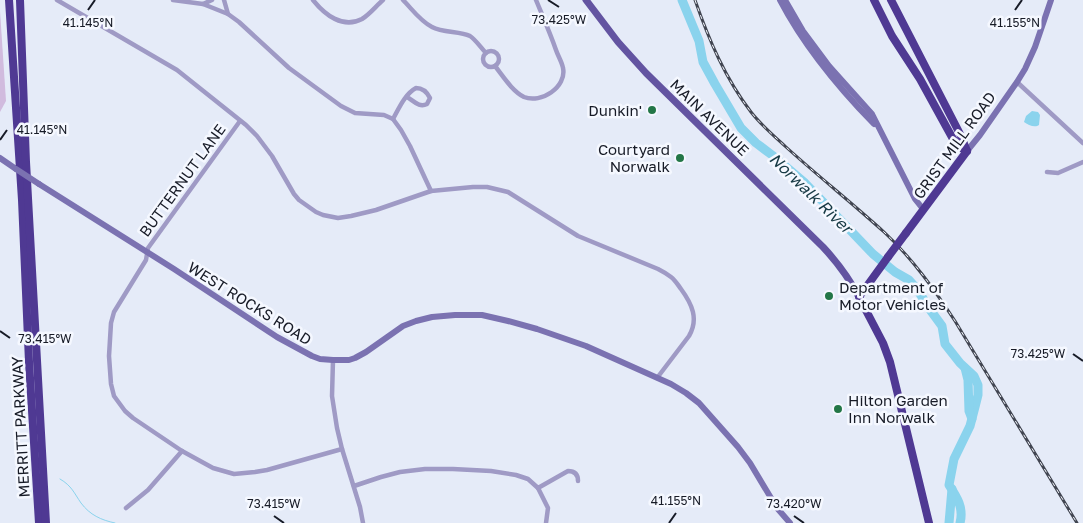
<svg xmlns="http://www.w3.org/2000/svg" width="1083" height="523" viewBox="0 0 1083 523" font-family="'Golos Text',sans-serif">
<rect width="100%" height="100%" fill="#e5ebf8"/>
<path fill="#d1bbde" d="M0,11L6,101L0,112Z"/>
<path fill="#8ad3ed" d="M1032,111L1038,112L1040,115L1039,125C1035,128 1028,125 1024,122L1026,116Z"/>
<g fill="none" stroke-linecap="round" stroke-linejoin="round">
<path stroke="#8ad3ed" stroke-width="1" d="M60,479C72,486 74,493 81,503C90,515 101,520 115,523"/>
<g stroke="#8ad3ed" stroke-width="9">
<path d="M682,0L699,41L703,62L715,84L741,128L756,143L772,155L805,183L873,254L895,272L909,280L917,289L931,311L942,326L945,344L960,363L974,376L978,385V395L975,407L970,426L954,459L949,485C957,497 964,508 960,523"/>
<path d="M965,368L968,380L969,411L972,419"/>
<path d="M949,523L952,489"/>
</g>
<g stroke="#9f9ac5" stroke-width="4.5">
<path d="M57,0L177,70L246,125L257,136L272,156L294,194L299,200L316,212L323,215L338,218L351,216L376,210L431,191L473,187H487L508,192L578,236L658,269C662,271 667,274 671,277C675,280 678,285 681,289C692,304 699,319 689,336L657,378"/>
<path d="M173,0L203,4L212,0"/>
<path d="M224,0L228,14"/>
<path d="M313,0C325,15 343,29 362,19C370,14 376,6 383,0"/>
<path d="M403,0C412,9 420,21 432,27C443,33 460,31 470,36C476,40 481,48 486,53"/>
<path d="M203,4L228,14L239,22L289,68L341,106L355,113L384,115L393,119L401,130L410,146L431,191"/>
<circle cx="491" cy="59" r="8"/>
<path d="M495,66C503,76 512,91 524,97C541,104 567,87 563,68C562,62 558,56 556,50C550,33 543,17 536,0"/>
<path d="M1017,82L1083,143"/>
<path d="M393,119C399,108 405,94 416,88C422,88 427,92 430,98L427,104C419,108 414,101 407,97"/>
<path d="M240,121L148,248L146,260L114,312L111,323L109,356L111,384L114,396L125,411L133,418L182,451L213,468L234,474L255,472L267,470L342,449"/>
<path d="M1047,172L1058,173L1083,162"/>
<path d="M333,360L332,396L337,428L342,449L360,507L363,523"/>
<path d="M354,486L381,477L400,472L425,469H453L491,471L516,475L528,479L538,488L568,471C575,471 578,475 578,481"/>
<path d="M538,488L548,508L546,523"/>
<path d="M126,508L148,490L182,451"/>
</g>
<g stroke="#7b72b1" stroke-width="6">
<path d="M780,0C804,46 838,87 874,124"/>
<path d="M785,0L803,31L829,66L872,114L915,199L923,209"/>
<path d="M967,151L980,135L1017,82L1025,69L1035,47L1051,0"/>
<path d="M0,158L16,169"/>
<path d="M39,184L174,269L277,337L312,356L320,359L333,360H349L355,358L366,352L403,326L416,321L432,317L455,315H482L508,321L537,329L586,346L671,384L686,393L699,403L738,447L750,463L777,508L790,523"/>
</g>
<path stroke="#6354a1" stroke-width="7" d="M586,0L618,42L646,73L823,247C837,262 849,278 859,297"/>
<g stroke="#4f3993" stroke-width="8">
<path d="M9,0L22,200L29,362L39,523"/>
<path d="M20,0L26,162L46,523"/>
<path d="M874,0L892,36L920,79L953,139L959,147L967,151"/>
<path d="M891,0L960,134L967,151"/>
<path d="M906,233L967,151"/>
<path d="M888,257L859,297L883,343L890,362L929,523"/>
</g>
<defs>
<path id="rail" d="M695,0C709,40 725,78 751,112C761,125 774,136 786,147C818,176 852,203 884,232C912,258 934,289 955,321L1077,523"/>
</defs>
<use href="#rail" stroke="#414551" stroke-width="3"/>
<use href="#rail" stroke="#f5f8ff" stroke-width="1" stroke-dasharray="4" stroke-linecap="butt"/>
<path stroke="#7b72b1" stroke-width="6" d="M16,169L39,184"/>
<path stroke="#4f3993" stroke-width="8" d="M888,257L906,233"/>
</g>
<path fill="none" stroke="#171b27" stroke-width="2" d="M548,0L559,7M88,10L95,0M1015,10L1022,0M0,140L7,130M0,331L10,338M1073,354L1083,361M274,516L284,523M794,516L804,523M669,523L676,513"/>
<g fill="#237647" stroke="#f5f8ff" stroke-width="2">
<circle cx="652" cy="110" r="5"/>
<circle cx="680" cy="158" r="5"/>
<circle cx="829" cy="296" r="5"/>
<circle cx="838" cy="409" r="5"/>
</g>
<g text-anchor="middle" dominant-baseline="central" stroke-width="5" stroke-linejoin="round" paint-order="stroke">
<g font-size="15" fill="#171b27" stroke="#f5f8ff" text-anchor="end">
<text x="642" y="110">Dunkin'</text>
<text x="670" y="149">Courtyard<tspan x="670" dy="17">Norwalk</tspan></text>
<text x="839" y="287" text-anchor="start">Department of<tspan x="839" dy="17">Motor Vehicles</tspan></text>
<text x="848" y="400" text-anchor="start">Hilton Garden<tspan x="848" dy="17">Inn Norwalk</tspan></text>
</g>
<g font-size="15" fill="#171b27" stroke="#f5f8ff">
<text transform="translate(710 117) rotate(44)">MAIN AVENUE</text>
<text transform="translate(954 145) rotate(-54)">GRIST MILL ROAD</text>
<text transform="translate(182 180) rotate(-54)">BUTTERNUT LANE</text>
<text transform="translate(250 303) rotate(32)">WEST ROCKS ROAD</text>
<text transform="translate(20 427) rotate(-93)">MERRITT PARKWAY</text>
</g>
<g font-size="16" font-style="italic" fill="#173a45" stroke="#f5f8ff">
<text transform="translate(811 193) rotate(44)">Norwalk River</text>
</g>
</g>
<g font-size="12" text-anchor="middle" fill="#171b27" stroke="#f5f8ff" stroke-width="5" stroke-linejoin="round" paint-order="stroke">
<text x="559" y="24">73.425°W</text>
<text x="88" y="27">41.145°N</text>
<text x="1015" y="27">41.155°N</text>
<text x="42" y="134">41.145°N</text>
<text x="45" y="343">73.415°W</text>
<text x="1038" y="358">73.425°W</text>
<text x="676" y="505">41.155°N</text>
<text x="274" y="508">73.415°W</text>
<text x="794" y="508">73.420°W</text>
</g>
</svg>
